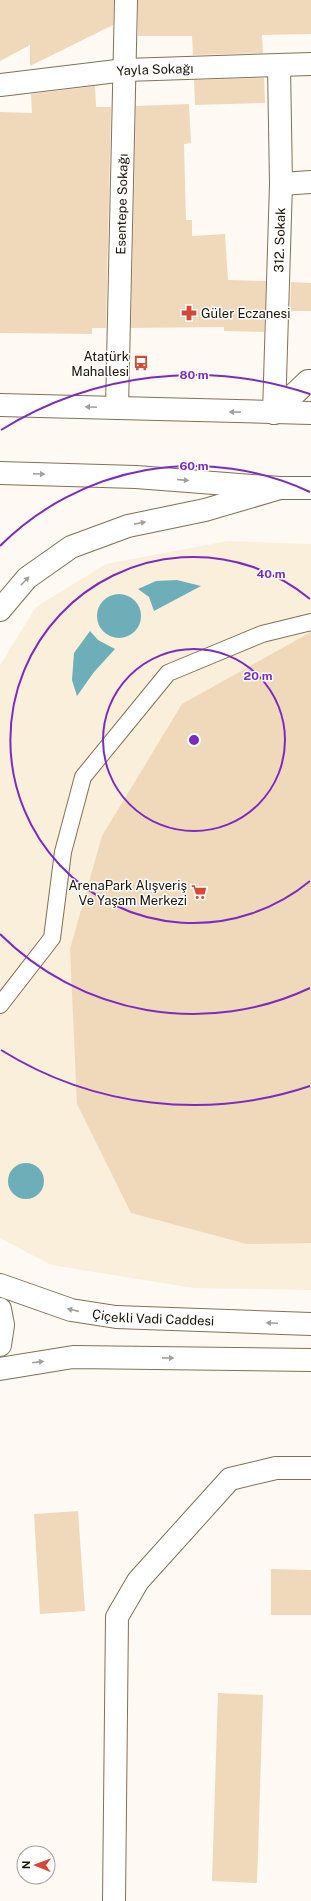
<svg xmlns="http://www.w3.org/2000/svg" width="311" height="1901" viewBox="0 0 311 1901" font-family="'Public Sans',sans-serif">
<rect width="100%" height="100%" fill="#fef9f3"/>
<path fill="#f9efda" d="M228,541L311,544V1290L194,1288L51,1265L0,1238V665L36,607L106,564Z"/>
<g fill="#6eaeb8">
<path d="M177,580L201,586L154,611L149,597L138,589L156,581Z"/>
<circle cx="119" cy="616" r="22"/>
<path d="M90,631L98,640L115,649L94,672L77,696L72,680L74,653Z"/>
<circle cx="26" cy="1181" r="18"/>
</g>
<g fill="#f0d9bb">
<path d="M0,0H114L113,25L30,66V45L0,61Z"/>
<path d="M138,0H311V34L262,35L263,53L193,55L192,36H138Z"/>
<path d="M264,78L265,103L195,105L194,80Z"/>
<path d="M95,86L96,107H111L106,328H92V334L0,333V112L32,113L31,94Z"/>
<path d="M189,104L191,143L184,144L186,220H192V236L225,234L228,280L266,281L264,332L224,331V327L131,328L136,106Z"/>
<path d="M291,282L311,283V311H290Z"/>
<path d="M311,632V1243L247,1244L131,1213L77,1104L70,949L102,836L182,704Z"/>
<path d="M78,1511L85,1611L40,1614L34,1514Z"/>
<path d="M271,1569L311,1570V1615H271Z"/>
<path d="M218,1693L263,1695L257,1883L212,1881Z"/>
</g>
<g fill="none" stroke-linecap="round" stroke-linejoin="round">
<defs>
<path id="service" d="M0,1005L52,938L63,852L83,777L168,673L262,634L311,622"/>
<g id="minor">
<path id="s1" d="M0,85L125,70L311,64"/>
<path d="M281,184L311,182"/>
<path id="s2" d="M117,408L126,0"/>
<path id="s3" d="M274,413L281,184L279,66"/>
<path d="M114,1901L117,1617L138,1581L230,1479L276,1468H311"/>
</g>
<g id="tertiary">
<path id="s4" d="M0,1285L71,1310L116,1317L311,1324"/>
<path d="M0,1309L3,1325L0,1345"/>
<path d="M0,1369L73,1357L311,1360"/>
</g>
<g id="primary">
<path d="M0,405L311,413"/>
<path d="M274,413L308,381H311"/>
<path d="M0,473L136,477L280,488H311"/>
<path d="M0,610L27,578L71,547L128,526L205,510L280,488"/>
</g>
</defs>
<use href="#service" stroke="#847054" stroke-width="18"/>
<use href="#minor" stroke="#847054" stroke-width="24"/>
<use href="#tertiary" stroke="#847054" stroke-width="24"/>
<use href="#primary" stroke="#847054" stroke-width="24"/>
<use href="#service" stroke="#fff" stroke-width="16"/>
<use href="#minor" stroke="#fff" stroke-width="22"/>
<use href="#tertiary" stroke="#fff" stroke-width="22"/>
<use href="#primary" stroke="#fff" stroke-width="22"/>
</g>
<defs><path id="oneway-solid" d="M-6-.8H1V-3.2L6.5 0L1 3.2V.8H-6Z"/></defs>
<g fill="#a3a09c">
<use href="#oneway-solid" transform="translate(91 407) rotate(-178)"/>
<use href="#oneway-solid" transform="translate(235 412) rotate(-179)"/>
<use href="#oneway-solid" transform="translate(39 474) rotate(2)"/>
<use href="#oneway-solid" transform="translate(183 480) rotate(5)"/>
<use href="#oneway-solid" transform="translate(140 523) rotate(-11)"/>
<use href="#oneway-solid" transform="translate(25 581) rotate(-46)"/>
<use href="#oneway-solid" transform="translate(73 1310) rotate(-167)"/>
<use href="#oneway-solid" transform="translate(272 1323) rotate(-178)"/>
<use href="#oneway-solid" transform="translate(168 1358) rotate(1)"/>
<use href="#oneway-solid" transform="translate(38 1362) rotate(-7)"/>
</g>
<g fill="none" stroke="#7b2cbf" stroke-width="2">
<circle cx="194" cy="740" r="91"/>
<path d="M310 881A183 183 0 1 1 310 599"/>
<path d="M310 988A274 274 0 0 1 0 934M0 546A274 274 0 0 1 310 492"/>
<path d="M310 1086A365 365 0 0 1 1 1050M1 430A365 365 0 0 1 310 394"/>
</g>
<defs>
<symbol id="pharmacy-bare" viewBox="-9 -9 18 18"><path d="M-2-6h4v4h4v4h-4v4h-4v-4h-4v-4h4Z" fill="#d54835" stroke="#fff" stroke-width="2.5" paint-order="stroke"/></symbol>
<symbol id="bus-bare" viewBox="-9 -9 18 18"><path d="M-5-6H5V4H4V6H2V4H-2V6H-4V4H-5ZM-3.5-4V0h7V-4ZM-3.5 1.2v1.5H-2V1.2ZM2 1.2v1.5H3.5V1.2Z" fill="#d54835" stroke="#fff" stroke-width="2.5" paint-order="stroke"/></symbol>
<symbol id="supermarket-bare" viewBox="-9 -9 18 18"><path d="M-6-5.5h2.5l.6 2H6L4.5 2H-2.5L-4.4-4H-6ZM-1.5 3.2a1.3 1.3 0 1 0 .1 0ZM3 3.2a1.3 1.3 0 1 0 .1 0Z" fill="#d54835" stroke="#fff" stroke-width="2.5" paint-order="stroke"/></symbol>
</defs>
<g fill-rule="evenodd">
<use href="#pharmacy-bare" x="178" y="302" width="22" height="22"/>
<use href="#bus-bare" x="130" y="352" width="22" height="22"/>
<use href="#supermarket-bare" x="188" y="881" width="22" height="22"/>
</g>
<g text-anchor="middle" dominant-baseline="central" stroke-width="3" stroke-linejoin="round" paint-order="stroke">
<g font-size="13" fill="#1a1207" stroke="#fff">
<text stroke="none"><textPath href="#s1" startOffset="156">Yayla Sokağı</textPath></text>
<text stroke="none"><textPath href="#s2" startOffset="204">Esentepe Sokağı</textPath></text>
<text stroke="none"><textPath href="#s3" startOffset="173">312. Sokak</textPath></text>
<text stroke="none"><textPath href="#s4" startOffset="158">Çiçekli Vadi Caddesi</textPath></text>
</g>
<g font-size="13" fill="#1a1207" stroke="#fff" text-anchor="end">
<text x="201" y="313" text-anchor="start">Güler Eczanesi</text>
<text x="129" y="356">Atatürk<tspan x="129" dy="15">Mahallesi</tspan></text>
<text x="187" y="885">ArenaPark Alışveriş<tspan x="187" dy="15">Ve Yaşam Merkezi</tspan></text>
</g>
</g>
<circle cx="194" cy="740" r="6" fill="#7b2cbf" stroke="#fff" stroke-width="2"/>
<g font-size="12" text-anchor="middle" font-weight="bold" fill="#7b2cbf" stroke="#fff" stroke-width="3" stroke-linejoin="round" paint-order="stroke">
<text x="194" y="379">80 m</text>
<text x="194" y="470">60 m</text>
<text x="271" y="578">40 m</text>
<text x="258" y="680">20 m</text>
</g>
<g transform="translate(36 1865) rotate(271)"><circle r="19" fill="#ffffff" stroke="#a3a09c"/>
<path d="M0-3L7 15L0 10L-7 15Z" fill="#d54835"/>
<text y="-6" font-size="11" font-weight="bold" text-anchor="middle" fill="#1a1207">N</text>
</g>
</svg>
